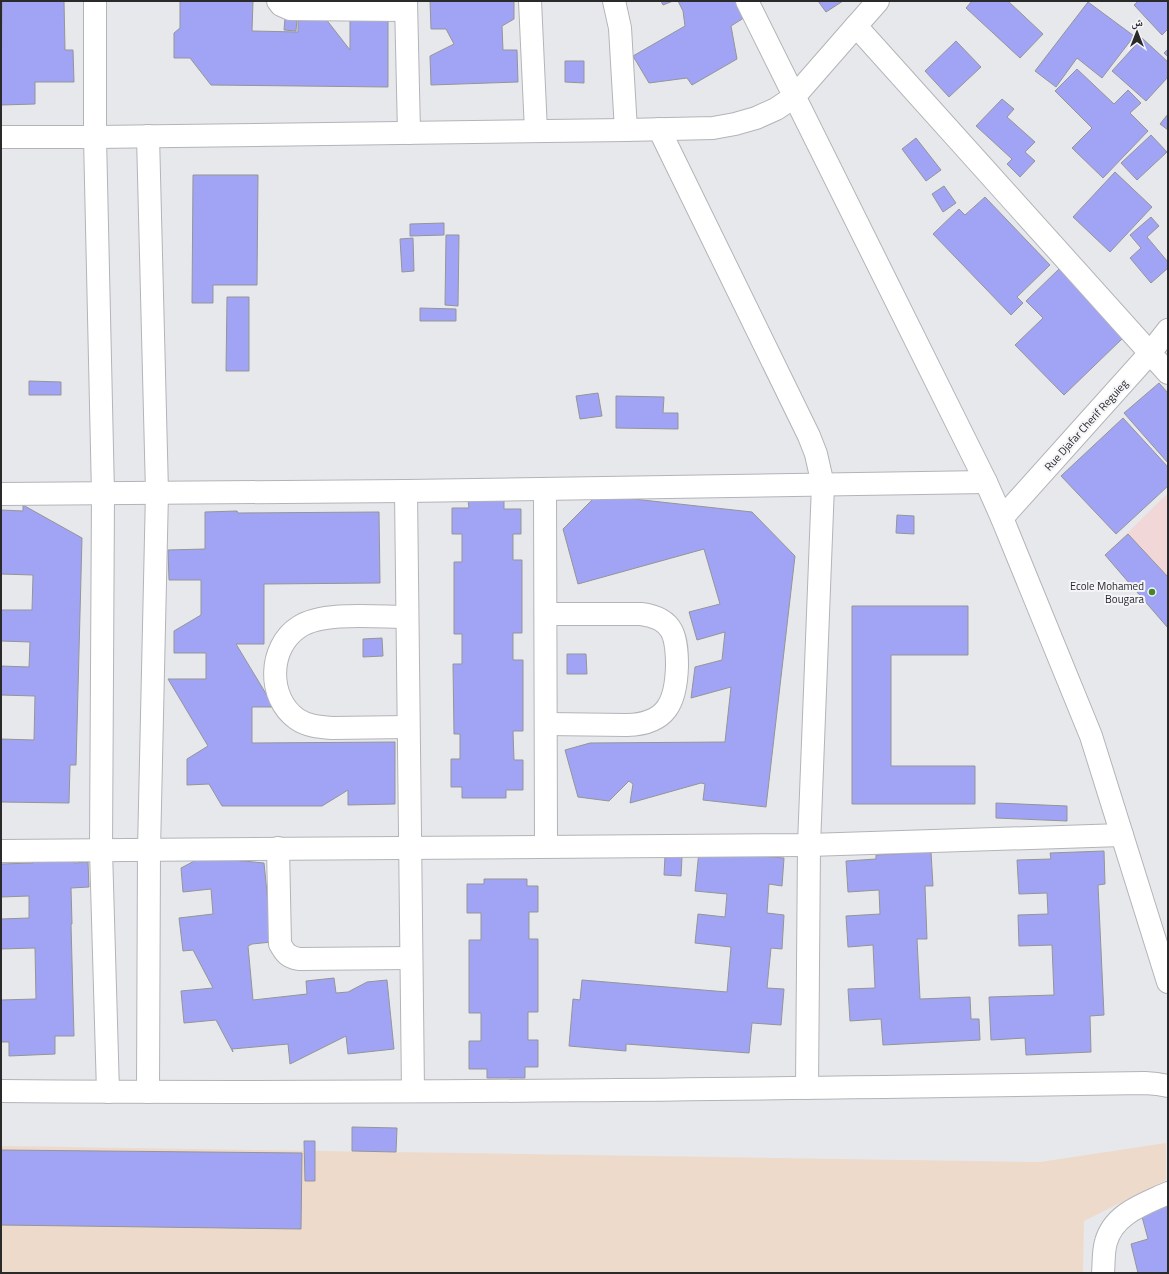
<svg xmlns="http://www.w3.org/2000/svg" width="1169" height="1274" viewBox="0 0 1169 1274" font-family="'Titillium Web','Noto Naskh Arabic',sans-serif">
<rect width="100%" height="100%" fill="#e7e8ec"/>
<path fill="#eedacb" d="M1166,1143V1180L1084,1221L1083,1273H1V1146L1040,1162Z"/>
<path fill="#f2d7d8" d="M1168,493V628L1105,555Z"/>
<g fill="#a1a4f4" stroke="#949598">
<path d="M2,1H64L65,50H73L74,82H35V104L1,105Z"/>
<path d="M180,1H253L252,31L298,32V14H322L350,50V20H388V87L211,85L190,58H174V33L180,28Z"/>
<path d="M430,1H514V19L502,26L503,50H517L518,82L431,85L430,56L454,44L446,29H431Z"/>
<path d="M661,1H673L663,5Z"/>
<path d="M678,1H742L750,14L731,26L737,59L692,85L687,78L649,83L633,56L685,26L683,11Z"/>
<path d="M818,1H843L826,12Z"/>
<path d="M972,1H1008L1043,34L1020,58L966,8Z"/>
<path d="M1138,1H1168V29L1162,35L1134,5Z"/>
<path d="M1088,2L1134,36L1102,78L1077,58L1056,87L1035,71Z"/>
<path d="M285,18L297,19L296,31L284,30Z"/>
<path d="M1142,38L1168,62V77L1146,101L1112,71Z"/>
<path d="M956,41L981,67L949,97L925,71Z"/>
<path d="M1168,49V57L1164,53Z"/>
<path d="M565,61H584V83L565,82Z"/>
<path d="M1077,69L1114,104L1128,90L1141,103L1130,113L1148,131L1103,178L1072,148L1092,128L1055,91Z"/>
<path d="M1002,99L1014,109L1007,117L1035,142L1025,152L1035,161L1020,177L1007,164L1012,159L976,126Z"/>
<path d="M1168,114V130L1160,124Z"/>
<path d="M1151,135L1167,152L1137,180L1121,163Z"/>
<path d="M916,138L941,170L926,181L902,149Z"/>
<path d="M1115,172L1152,207L1110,252L1073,217Z"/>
<path d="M193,175H258L257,285H213V303H192Z"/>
<path d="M944,186L956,203L943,212L932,194Z"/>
<path d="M985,197L1050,265L1017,297L1023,303L1011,315L933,234L959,209L965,215Z"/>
<path d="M1151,217L1159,226L1147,237L1168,262V268L1151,283L1130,258L1141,248L1130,235Z"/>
<path d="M444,223V235L410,236V224Z"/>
<path d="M446,235H459L458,306L445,305Z"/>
<path d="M413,238L414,271L402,272L400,239Z"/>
<path d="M1059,269L1124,337L1064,395L1015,345L1043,318L1026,301Z"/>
<path d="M227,297H249V371H226Z"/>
<path d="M420,308L456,309V321H420Z"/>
<path d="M29,381L61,382V395H29Z"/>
<path d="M1159,383L1168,393V463L1124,413Z"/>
<path d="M598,393L602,416L580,419L576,396Z"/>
<path d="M616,396L664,397L663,413H678V429L616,428Z"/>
<path d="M1123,418L1168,467V486L1116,534L1061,476Z"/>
<path d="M597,495L752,512L795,556L766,807L703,800L705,784L701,783L630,803L633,784L629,781L609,801L578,797L565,750L590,743L725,742L731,687L691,698L695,667L722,660L725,632L697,640L689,612L720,604L704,549L578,584L563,529Z"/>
<path d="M468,500H504V509H521V534H513V560H522V633H513V660H523V731H513L514,760H523V790H506V798H462V787H451V759H460V734H454L453,664H462V634H454V562H462V534H452V508H469Z"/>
<path d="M23,505L82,538L76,765H70L69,803L1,802V739L34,740L35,696L1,695V666L29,667L30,642L1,641V610H32L33,575L1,574V510L23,511Z"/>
<path d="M237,511L238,513L379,512L380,583L264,584V644H236L274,707H252V743L395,742V804L348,805V790L322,806H222L209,784L187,785V759L208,746L168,679H206V653H174V631L201,615V580H169L168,550L205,549V512Z"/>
<path d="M897,515L914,516V534L896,533Z"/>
<path d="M1128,534L1168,577V628L1105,555Z"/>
<path d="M852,606H968V655H891V766H975V804H852Z"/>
<path d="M382,638L383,656L363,657V639Z"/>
<path d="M567,654H586L587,674H567Z"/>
<path d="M996,803L1067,806V821L996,818Z"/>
<path d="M699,851L784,858L782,886L769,884L767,913L784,915L782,949L771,948L767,988L784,989L781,1025L752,1023L749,1053L626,1044V1051L569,1046L573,999L580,1000L582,980L727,992L731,947L695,943L698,914L725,917L727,894L695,891Z"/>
<path d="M1104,851L1105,884L1098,885L1104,1015L1090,1016L1091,1052L1026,1055L1025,1038L991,1040L989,997L1054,995L1052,945L1019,946L1018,915L1048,914L1047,893L1019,894L1017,860L1051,859L1050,853Z"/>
<path d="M931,852L933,886H925L927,939H917L920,999L970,997L971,1019H979L980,1040L883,1045L881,1019L850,1021L848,989L875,988L873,945L848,947L846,916L880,914L879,890L848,892L846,861L876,859V855Z"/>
<path d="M74,853V863L88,862L89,887L71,888L72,924H71L74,1036H55V1054L9,1056V1042H1V1000L36,999L35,948L1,949V919L29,918V896L1,897V864L33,863L32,855Z"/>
<path d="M665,856L682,857L681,876L664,875Z"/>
<path d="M202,857L264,863L272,942L252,944L248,946L253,1000L307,994L306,981L334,978L336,993L348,992L367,982L387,980L394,1049L348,1054L346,1036L290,1064L288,1044L232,1049L233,1052L216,1020L184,1023L181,991L213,988L193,950L183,951L179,918L213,914L211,889L183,892L181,868Z"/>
<path d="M484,879H527V886H538V912H529V939H538V1012H528V1040H538V1067H525V1078H487V1069H469V1041H481V1013H469V940H481V913H467V884H484Z"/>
<path d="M352,1127L397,1128L396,1152L352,1151Z"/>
<path d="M304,1141H315V1181H305Z"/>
<path d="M1,1150L302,1153L301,1229L1,1225Z"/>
<path d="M1168,1206V1273H1138L1131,1244L1148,1239L1141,1213Z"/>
</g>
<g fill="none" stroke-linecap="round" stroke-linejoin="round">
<defs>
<g id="minor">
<path d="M95,1V137L103,494L101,850L108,1092"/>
<path d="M278,1L281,5L290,9L406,10"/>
<path d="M406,1L409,133"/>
<path d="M530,1L536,131"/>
<path d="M614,1L620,28L626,130"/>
<path d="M747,1L986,482L1002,518L1091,736L1168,982"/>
<path d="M878,1L856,26L1168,373"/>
<path d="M659,129L809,436L816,454L823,485L809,845L807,1088"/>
<path d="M1,137H95L626,130L713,128L735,124L756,118L776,109L794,97L856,26"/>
<path d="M545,489L546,846"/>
<path d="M406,491L413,1091"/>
<path d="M1,494L406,491L986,482"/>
<path d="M1002,518L1150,353L1168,330"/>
<path d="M546,614H641C674,618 677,637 677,666C676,702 667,724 627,725L546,724"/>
<path d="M407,617C378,617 323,611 299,627C268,647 267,698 297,719C307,726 319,727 332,728L408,727"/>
<path d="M278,848L280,944C285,953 288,957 299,959L411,958"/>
<path d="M1,851L809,845L1122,835"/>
<path d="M1,1091C382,1094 764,1089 1145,1083L1157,1084L1168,1086"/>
<path d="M148,1092L149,850L157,492L148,136"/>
<path d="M1103,1273C1104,1263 1103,1252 1106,1242C1114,1213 1145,1204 1168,1193"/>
</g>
</defs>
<use href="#minor" stroke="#b3b4b8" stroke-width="24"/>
<use href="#minor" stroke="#fff" stroke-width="22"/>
</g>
<circle fill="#468628" stroke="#f5f5f9" stroke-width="1.5" cx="1152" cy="592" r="4"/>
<g text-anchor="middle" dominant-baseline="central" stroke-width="4" stroke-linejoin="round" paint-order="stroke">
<g font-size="11" fill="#2a2a2b" stroke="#f5f5f9">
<text transform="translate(1086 425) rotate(-48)">Rue Djafar Cherif Reguieg</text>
</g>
<g font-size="11" fill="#2a2a2b" stroke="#f5f5f9" text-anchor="end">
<text x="1144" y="586">Ecole Mohamed<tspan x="1144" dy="13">Bougara</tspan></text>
</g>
</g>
<rect width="1169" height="1274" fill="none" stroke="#2a2a2b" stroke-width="4"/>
<g transform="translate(1137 32)" stroke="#f5f5f9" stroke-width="3" paint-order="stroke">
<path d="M0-3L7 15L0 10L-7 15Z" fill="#2a2a2b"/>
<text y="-6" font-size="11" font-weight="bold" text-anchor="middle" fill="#2a2a2b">ش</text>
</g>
</svg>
